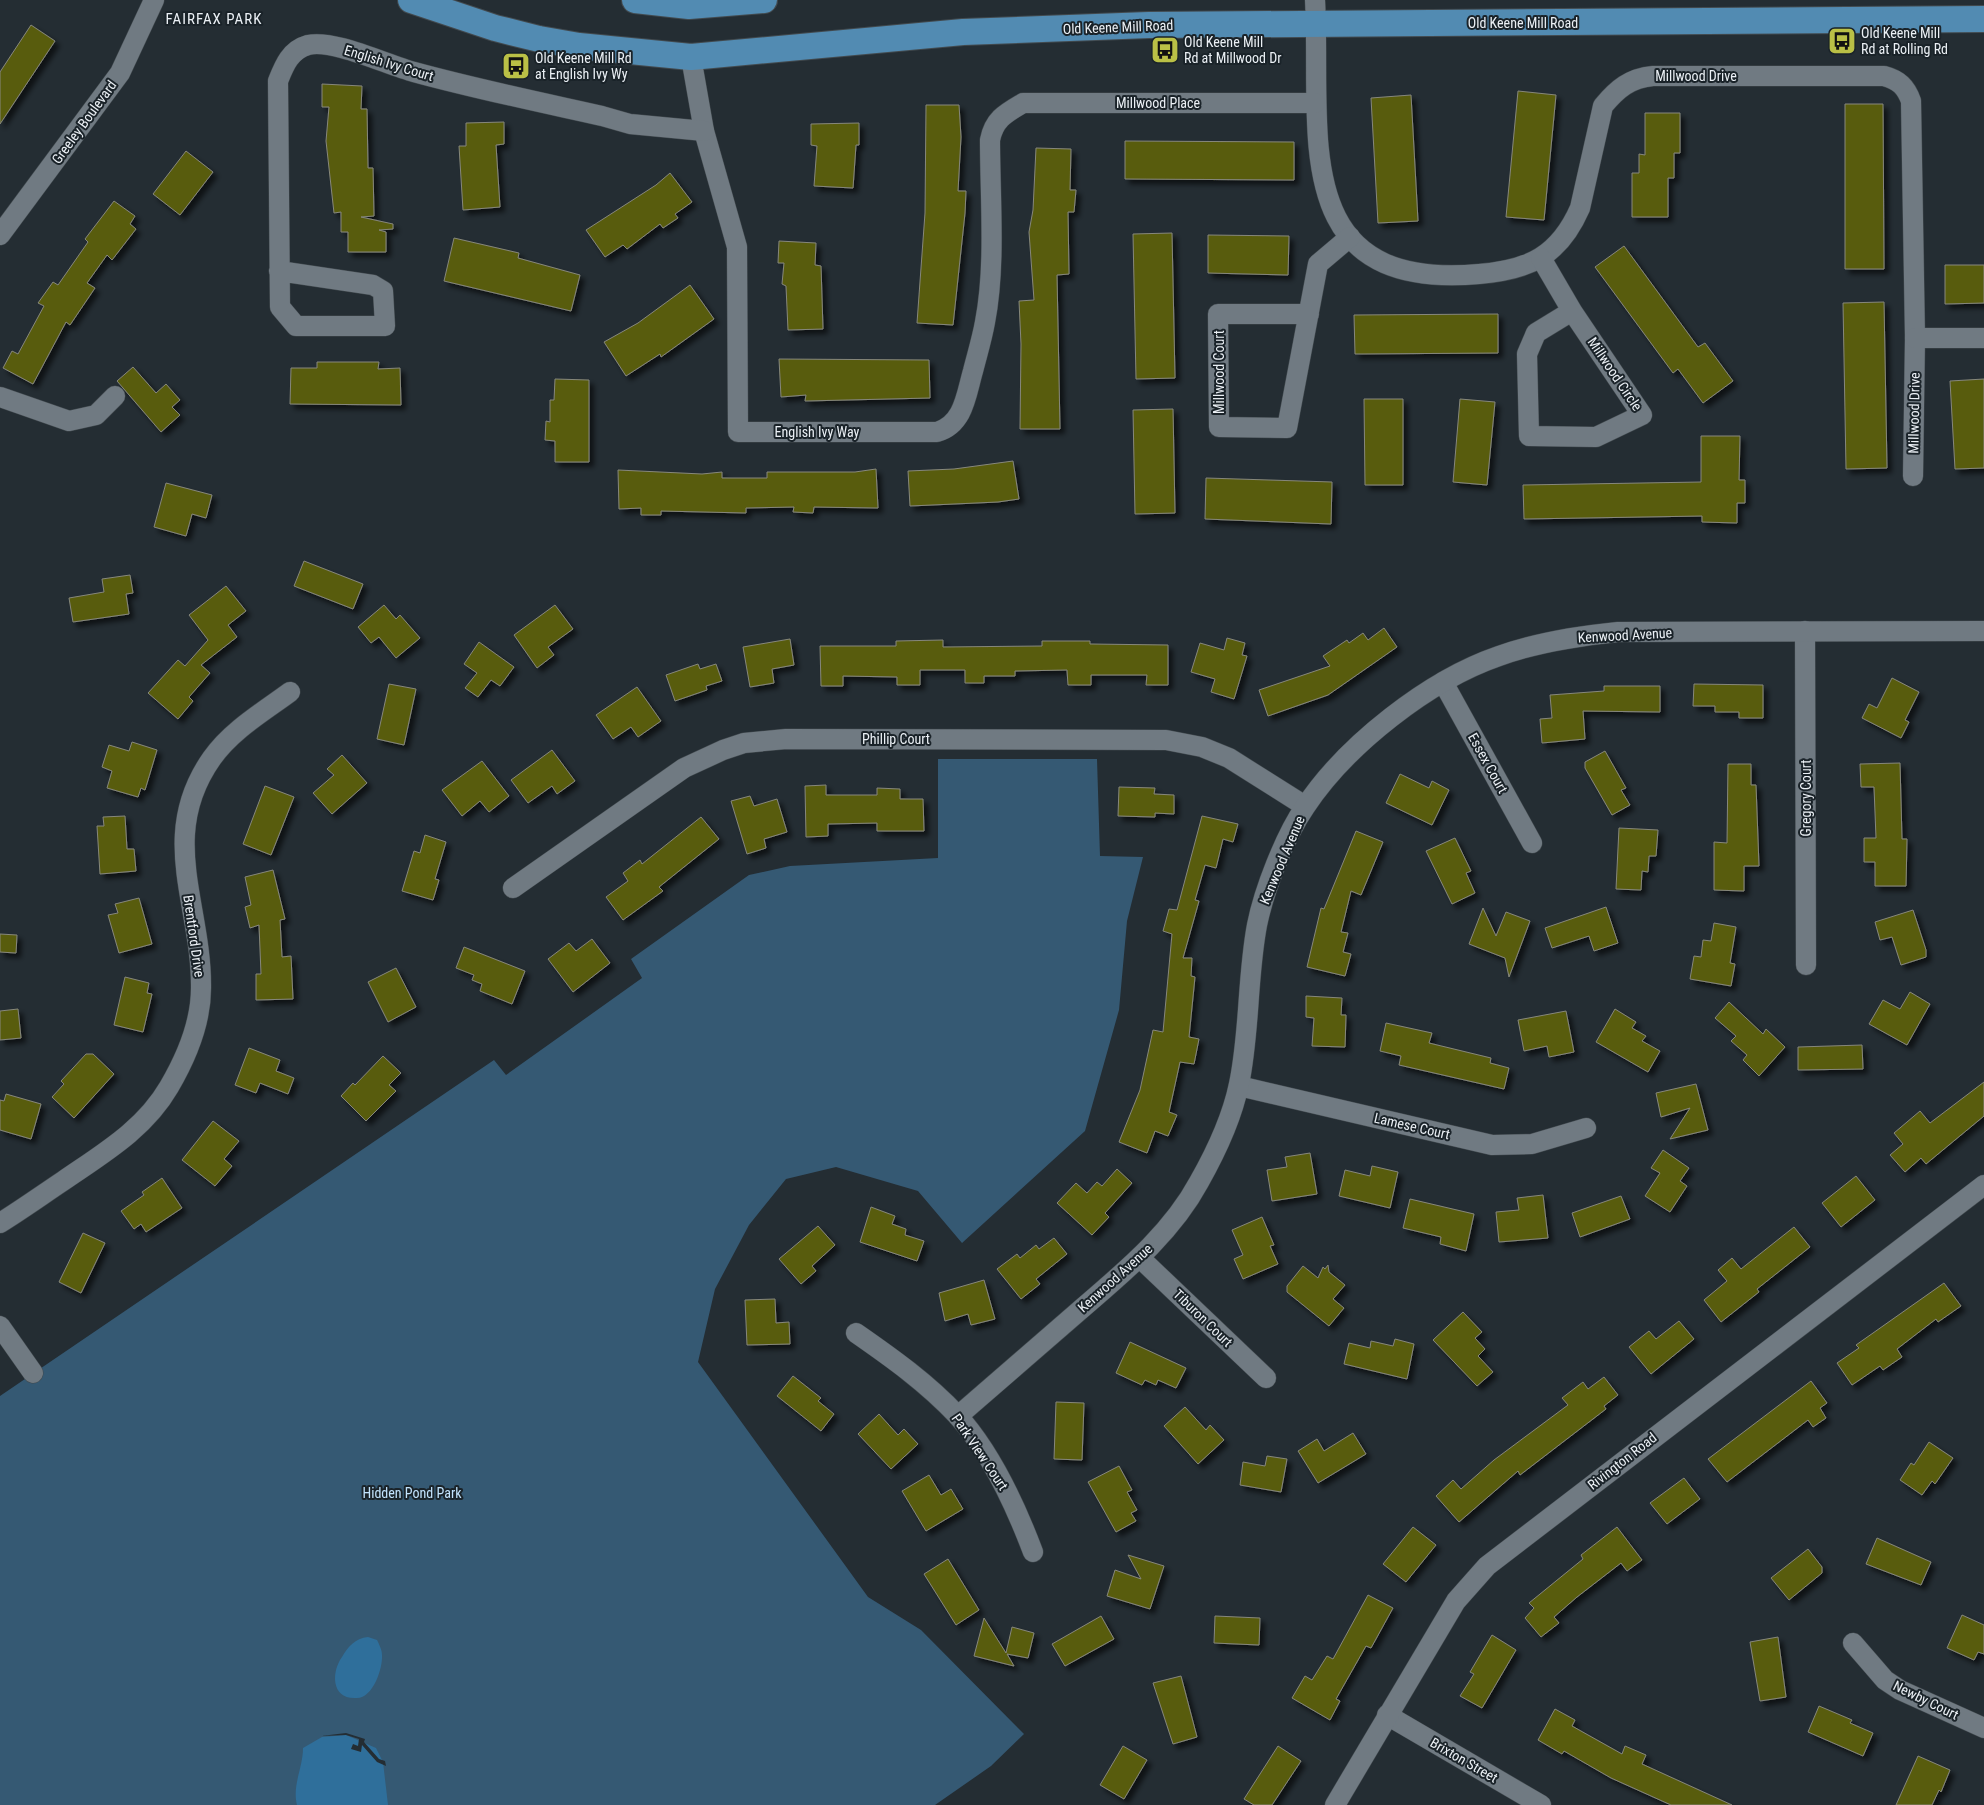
<svg xmlns="http://www.w3.org/2000/svg" width="1984" height="1805" viewBox="0 0 1984 1805" font-family="'Roboto Condensed',sans-serif">
<defs>
<filter id="shadow"><feDropShadow dx="4.5" dy="4.5" stdDeviation="2.5" flood-color="#0009"/></filter>
</defs>
<rect width="100%" height="100%" fill="#242d33"/>
<path fill="#355973" d="M938,759H1097L1100,856L1143,857L1127,921L1119,1010L1085,1131L962,1243L918,1191L836,1167L786,1179L749,1225L715,1289L698,1362L868,1597L921,1630L1024,1734L991,1766L935,1805H0V1396L494,1060L506,1075L642,978L631,959L749,875L790,866L938,858Z"/>
<g fill="#2f6f9b">
<path d="M368,1637L377,1640C379,1644 382,1650 382,1655C383,1668 373,1698 357,1698C331,1700 331,1672 342,1657C348,1647 355,1638 368,1637Z"/>
<path d="M346,1735L376,1748L383,1762L388,1805H297C292,1785 303,1768 303,1748L322,1737Z"/>
</g>
<path fill="#242d33" d="M346,1733L365,1739L364,1742L379,1759L385,1761L386,1766L377,1762L362,1745L361,1752L351,1749L353,1744L358,1746L359,1739L346,1735L321,1736Z"/>
<g fill="#595c0e" stroke="#86877c" filter="url(#shadow)">
<path d="M31,25L55,41L0,124V72Z"/>
<path d="M322,84L362,86L361,109H367L368,168H373L374,216L361,217L393,224V229L379,230L386,232V252H348V232H341V212L334,213L326,141L329,107H322Z"/>
<path d="M1518,91L1556,95L1544,220L1506,217Z"/>
<path d="M1411,95L1418,221L1378,223L1371,98Z"/>
<path d="M1845,104H1883L1884,269H1845Z"/>
<path d="M926,105H959L961,137L958,191H966L965,213L953,325L917,323L925,213Z"/>
<path d="M1645,113H1680V153H1674V178H1668V217H1632V173H1639V154L1645,155Z"/>
<path d="M504,122V144L496,145L500,207L463,210L459,146H466V123Z"/>
<path d="M859,123V145H856L853,188L814,186L817,146L811,145V124Z"/>
<path d="M1125,141L1294,142V180L1125,179Z"/>
<path d="M1036,148L1071,149L1070,190H1076L1074,212H1068L1069,274L1057,275L1060,429H1020L1021,344L1019,301L1034,300L1029,232L1033,210Z"/>
<path d="M186,151L213,172L180,215L153,194Z"/>
<path d="M670,173L692,202L675,214L678,218L663,228L660,224L627,249L623,245L605,257L586,230L656,185Z"/>
<path d="M114,201L135,216L130,224L136,229L112,260L107,255L87,283L95,288L70,325L66,322L33,384L3,368L12,351L18,354L44,306L38,303L53,282L58,285L88,242L85,239Z"/>
<path d="M1172,233L1175,378L1136,379L1133,234Z"/>
<path d="M1208,235L1289,236L1288,275L1208,273Z"/>
<path d="M454,238L519,253L518,258L580,275L571,311L444,281Z"/>
<path d="M779,241L816,243L815,265L821,266L823,329L788,330L786,286L782,284L784,263H778Z"/>
<path d="M1624,246L1698,347L1705,343L1733,381L1703,403L1678,369L1673,373L1595,267Z"/>
<path d="M1945,265H1984V303L1945,304Z"/>
<path d="M690,285L714,319L661,357L660,354L626,376L604,342L638,323Z"/>
<path d="M1884,302L1887,468L1846,469L1843,303Z"/>
<path d="M1498,314V353L1355,354L1354,315Z"/>
<path d="M779,359L929,360L930,398L805,401L806,395L781,397Z"/>
<path d="M317,362H379L378,369L400,368L401,405L290,404L291,368H317Z"/>
<path d="M133,367L156,393L166,384L180,400L172,407L180,415L161,432L117,381Z"/>
<path d="M555,379L589,380V462H555V441L545,440L546,421L550,422V400H554Z"/>
<path d="M1984,379V468L1955,469L1950,381Z"/>
<path d="M1364,399H1403V485H1365Z"/>
<path d="M1460,399L1495,402L1487,485L1453,482Z"/>
<path d="M1173,409L1175,513L1135,514L1133,410Z"/>
<path d="M1701,436H1740L1739,480H1745V503H1737V523L1702,522V516L1524,519L1523,485L1701,482Z"/>
<path d="M1013,461L1019,499L998,502L910,506L908,471L954,469Z"/>
<path d="M876,469L878,508L814,507L813,513L793,512L794,507L746,508V513L661,511V515H641V508L619,509L618,470L702,474L722,472V478H767V472H855Z"/>
<path d="M1206,478L1332,482L1331,524L1205,519Z"/>
<path d="M166,483L212,495L206,518L192,514L186,536L154,527Z"/>
<path d="M304,561L363,584L353,609L294,586Z"/>
<path d="M130,575L133,593L126,594L129,614L73,622L69,598L104,592L102,579Z"/>
<path d="M226,586L246,611L228,625L237,637L201,665L210,673L189,697L193,701L178,719L148,693L178,660L185,666L208,640L189,615Z"/>
<path d="M384,605L396,619L400,615L420,638L396,658L379,637L371,643L358,627Z"/>
<path d="M555,605L573,629L548,647L554,655L537,668L514,635Z"/>
<path d="M1384,628L1397,647L1328,695L1268,716L1259,690L1330,666L1323,656L1347,640L1349,643L1363,633L1368,640Z"/>
<path d="M1227,638L1245,643L1242,655L1247,656L1234,699L1211,692L1215,679L1191,672L1200,643L1224,650Z"/>
<path d="M790,639L794,665L772,669L774,683L750,687L743,647Z"/>
<path d="M943,640V647L1042,646V641H1090V644L1168,645V685H1146L1147,675H1091V685H1068L1067,670L1015,671V676H984V683H965V670H920V685H897V677L843,676V686H821L820,646H896V641Z"/>
<path d="M479,642L514,667L500,686L491,680L478,697L465,688L477,673L464,664Z"/>
<path d="M698,664L700,669L716,664L722,681L706,686L707,690L675,701L666,675Z"/>
<path d="M1892,678L1919,692L1905,720L1909,722L1901,738L1862,718L1869,704L1877,708Z"/>
<path d="M389,684L416,689L404,745L377,739Z"/>
<path d="M1694,684L1763,685V718H1739V712H1715V706H1693Z"/>
<path d="M1604,686H1660V712L1583,711L1585,739L1542,743L1540,719L1552,718L1550,695L1604,691Z"/>
<path d="M637,687L661,721L638,737L631,727L613,739L596,715Z"/>
<path d="M132,742L157,750L145,790L141,788L138,797L107,788L112,771L102,767L109,745L129,751Z"/>
<path d="M552,750L575,781L557,794L552,786L528,803L511,780Z"/>
<path d="M1605,751L1626,788L1621,790L1630,805L1612,815L1585,768V762Z"/>
<path d="M342,755L367,783L332,814L313,793L334,775L327,769Z"/>
<path d="M482,761L509,796L489,812L480,801L462,816L442,790Z"/>
<path d="M1900,763L1902,839H1907L1906,886H1875V862H1864V838H1876L1874,787H1861L1860,764Z"/>
<path d="M1728,764H1751V785H1756L1759,866H1744V891L1714,890V842L1727,843Z"/>
<path d="M1400,774L1429,788L1432,781L1449,790L1432,825L1386,803Z"/>
<path d="M826,785V795H877V788L900,789V799H923L924,831H877V823L828,824V836L806,837L805,786Z"/>
<path d="M265,786L294,797L271,855L243,844Z"/>
<path d="M1119,787L1155,788L1154,794L1174,795V814L1155,813V817L1118,816Z"/>
<path d="M750,796L754,806L777,799L787,832L764,839L766,848L747,854L731,801Z"/>
<path d="M125,816L127,849H134L136,871L100,874L97,826H104L103,817Z"/>
<path d="M1202,816L1238,824L1233,842L1223,839L1216,868L1205,865L1195,900L1199,901L1183,958H1192L1191,976L1195,977L1189,1037L1199,1039L1194,1064L1180,1062L1169,1112L1177,1115L1168,1136L1155,1131L1147,1153L1119,1142L1140,1090L1153,1030L1163,1032L1172,934L1163,931L1169,909L1177,910Z"/>
<path d="M701,817L719,839L659,887L663,891L623,920L606,897L628,881L623,873L640,860L642,864Z"/>
<path d="M1619,828L1658,830L1656,856H1649L1648,872L1642,871L1641,890L1616,889Z"/>
<path d="M1356,831L1383,842L1361,895L1351,891L1341,932L1348,933L1343,952L1351,954L1345,976L1307,967L1321,908L1324,909Z"/>
<path d="M425,835L446,842L435,879L439,880L433,900L402,891L414,851L420,853Z"/>
<path d="M1455,838L1471,871L1466,873L1475,893L1452,904L1426,851Z"/>
<path d="M273,870L285,919L280,920L282,957L291,956L293,999L256,1000V974H261L259,925L250,928L245,907L251,905L245,877Z"/>
<path d="M139,898L152,944L119,953L108,915L118,913L115,904Z"/>
<path d="M1606,907L1618,943L1594,951L1589,936L1552,948L1545,928Z"/>
<path d="M1483,908L1496,936L1506,912L1530,921L1509,977L1505,958L1469,944Z"/>
<path d="M1913,910L1926,950V957L1901,965L1892,937L1880,940L1875,922Z"/>
<path d="M1714,923L1736,927L1730,963L1735,964L1731,986L1690,979L1694,956L1701,957L1703,940L1711,941Z"/>
<path d="M0,934L17,935L16,953L0,952Z"/>
<path d="M592,939L610,963L573,992L548,959L569,943L576,951Z"/>
<path d="M464,947L525,971L512,1004L480,991L482,984L472,980L474,975L456,968Z"/>
<path d="M396,968L416,1007L388,1022L368,982Z"/>
<path d="M125,977L149,983L147,993L152,994L143,1032L114,1025Z"/>
<path d="M1910,992L1930,1004L1907,1045L1869,1024L1883,1000L1900,1009Z"/>
<path d="M1306,996L1342,998L1341,1015H1346L1345,1047L1312,1046L1314,1018L1306,1017Z"/>
<path d="M1729,1002L1763,1034L1766,1029L1785,1047L1759,1076L1743,1060L1747,1055L1731,1041L1736,1036L1715,1018Z"/>
<path d="M18,1009L21,1038L0,1040V1011Z"/>
<path d="M1615,1009L1636,1022L1632,1028L1646,1036L1642,1041L1660,1051L1648,1072L1596,1042Z"/>
<path d="M1566,1011L1574,1052L1549,1057L1547,1046L1524,1051L1518,1020Z"/>
<path d="M1386,1023L1432,1033L1429,1043L1491,1058L1490,1063L1509,1068L1504,1089L1399,1065L1401,1056L1380,1051Z"/>
<path d="M1862,1045L1863,1069L1798,1070V1047Z"/>
<path d="M249,1048L280,1060L276,1071L294,1078L288,1094L260,1083L256,1093L235,1085Z"/>
<path d="M86,1054H93L114,1074L74,1118L52,1097L64,1084L61,1081Z"/>
<path d="M383,1056L401,1073L389,1085L396,1091L366,1121L341,1096L353,1083L355,1085Z"/>
<path d="M1984,1082V1116L1926,1164L1921,1158L1905,1172L1890,1155L1903,1144L1894,1133L1920,1111L1930,1123Z"/>
<path d="M1696,1084L1708,1130L1670,1139L1690,1108L1661,1117L1656,1093Z"/>
<path d="M6,1094L41,1104L31,1139L0,1130V1100L4,1101Z"/>
<path d="M213,1121L239,1141L224,1159L232,1166L215,1186L182,1160Z"/>
<path d="M1663,1150L1689,1168L1680,1181L1687,1186L1670,1212L1645,1196L1660,1173L1651,1168Z"/>
<path d="M1310,1153L1317,1194L1272,1201L1267,1170L1287,1167L1285,1157Z"/>
<path d="M1372,1166L1398,1172L1390,1208L1339,1196L1345,1170L1370,1176Z"/>
<path d="M1117,1169L1132,1183L1105,1213L1109,1217L1092,1235L1057,1203L1076,1183L1087,1193L1097,1182L1102,1186Z"/>
<path d="M1856,1176L1875,1200L1841,1227L1822,1203Z"/>
<path d="M162,1178L182,1208L146,1232L141,1224L134,1229L121,1211L144,1195L142,1192Z"/>
<path d="M1543,1195L1548,1238L1499,1242L1496,1212L1519,1210L1517,1198Z"/>
<path d="M1621,1196L1630,1219L1580,1237L1572,1213Z"/>
<path d="M1410,1199L1474,1214L1466,1251L1440,1244L1441,1237L1403,1228Z"/>
<path d="M871,1207L895,1216L892,1224L906,1229L905,1235L924,1241L917,1261L860,1242Z"/>
<path d="M1262,1217L1274,1245L1270,1246L1278,1264L1243,1279L1234,1259L1243,1255L1232,1230Z"/>
<path d="M818,1226L835,1245L812,1266L816,1271L801,1284L779,1259Z"/>
<path d="M1794,1227L1810,1247L1757,1289L1759,1292L1721,1322L1704,1300L1727,1281L1718,1270L1732,1258L1741,1269Z"/>
<path d="M83,1233L105,1243L81,1293L59,1282Z"/>
<path d="M1054,1238L1067,1254L1036,1279L1040,1284L1021,1299L997,1269L1017,1254L1020,1258L1036,1245L1039,1249Z"/>
<path d="M1328,1265L1329,1272L1345,1285L1333,1299L1344,1308L1329,1326L1287,1292V1286L1303,1266L1318,1278L1323,1267L1325,1269Z"/>
<path d="M984,1280L995,1319L971,1325L968,1314L945,1321L939,1293Z"/>
<path d="M1944,1283L1961,1306L1938,1322L1936,1319L1897,1349L1902,1357L1883,1370L1880,1366L1852,1385L1837,1363L1859,1348L1856,1345Z"/>
<path d="M775,1299L776,1323L789,1322L790,1344L747,1345L745,1300Z"/>
<path d="M1463,1312L1482,1332L1475,1338L1485,1349L1478,1356L1493,1372L1477,1386L1433,1340Z"/>
<path d="M1679,1321L1694,1339L1651,1374L1629,1347L1649,1331L1656,1339Z"/>
<path d="M1395,1339L1414,1344L1407,1379L1344,1364L1349,1343L1370,1348L1371,1341L1393,1346Z"/>
<path d="M1130,1342L1186,1368L1176,1388L1158,1380L1156,1385L1145,1380L1142,1385L1116,1373Z"/>
<path d="M793,1376L821,1398L818,1401L834,1414L821,1431L777,1396Z"/>
<path d="M1604,1377L1618,1395L1604,1406L1606,1409L1520,1475L1518,1471L1459,1522L1436,1496L1453,1480L1461,1489L1494,1460L1568,1405L1562,1398L1583,1382L1588,1389Z"/>
<path d="M1811,1381L1827,1403L1820,1408L1826,1418L1813,1427L1808,1420L1727,1482L1708,1459Z"/>
<path d="M1056,1402L1084,1403L1082,1460L1054,1459Z"/>
<path d="M1185,1407L1206,1430L1210,1425L1224,1440L1198,1464L1164,1426Z"/>
<path d="M879,1414L898,1435L904,1429L918,1444L891,1469L858,1434Z"/>
<path d="M1353,1433L1366,1454L1318,1483L1298,1451L1317,1439L1324,1451Z"/>
<path d="M1929,1442L1953,1458L1935,1484L1932,1481L1922,1495L1900,1480L1911,1463L1914,1465Z"/>
<path d="M1267,1456L1287,1459L1281,1492L1240,1485L1243,1462L1265,1466Z"/>
<path d="M1119,1466L1132,1490L1127,1492L1137,1510L1131,1513L1136,1521L1116,1532L1088,1482Z"/>
<path d="M929,1475L941,1495L951,1489L963,1509L926,1531L902,1491Z"/>
<path d="M1684,1478L1700,1499L1667,1524L1650,1503Z"/>
<path d="M1413,1527L1436,1545L1406,1582L1383,1564Z"/>
<path d="M1617,1527L1642,1560L1627,1571L1621,1563L1577,1597L1554,1617L1559,1623L1541,1637L1525,1618L1534,1608L1529,1603L1583,1559L1581,1555Z"/>
<path d="M1877,1538L1931,1562L1921,1585L1866,1564Z"/>
<path d="M1808,1549L1822,1567V1573L1789,1600L1771,1578Z"/>
<path d="M1128,1555L1164,1566L1150,1609L1107,1596L1115,1570L1141,1579Z"/>
<path d="M948,1559L979,1610L956,1625L924,1574Z"/>
<path d="M1368,1595L1393,1608L1371,1648L1366,1646L1336,1699L1340,1701L1330,1720L1292,1698L1305,1676L1312,1680L1327,1656L1333,1659Z"/>
<path d="M1962,1615L1984,1625V1654L1978,1652L1974,1660L1947,1648Z"/>
<path d="M1101,1616L1114,1639L1065,1666L1052,1644Z"/>
<path d="M1215,1616L1260,1618L1259,1645L1214,1643Z"/>
<path d="M984,1618L1006,1653L1012,1627L1034,1633L1028,1658L1007,1654L1014,1666L974,1656Z"/>
<path d="M1492,1635L1516,1650L1482,1708L1460,1696L1474,1674L1470,1672Z"/>
<path d="M1778,1637L1786,1697L1760,1701L1750,1642Z"/>
<path d="M1181,1676L1197,1737L1173,1744L1153,1683Z"/>
<path d="M1819,1706L1852,1720L1850,1723L1873,1733L1863,1756L1808,1732Z"/>
<path d="M1555,1709L1575,1720L1572,1726L1622,1754L1625,1746L1646,1755L1642,1764L1732,1805H1671L1611,1778L1564,1751L1562,1754L1538,1740Z"/>
<path d="M1123,1746L1147,1760L1124,1799L1100,1785Z"/>
<path d="M1278,1746L1301,1761L1272,1805H1254L1244,1799Z"/>
<path d="M1918,1756L1950,1770L1941,1792L1939,1790L1932,1805H1896Z"/>
</g>
<g fill="none" stroke-linecap="round" stroke-linejoin="round">
<defs>
<g id="minor">
<path d="M1315,0C1322,132 1285,291 1479,274C1529,270 1559,256 1580,208L1603,106C1617,89 1630,78 1653,76H1884C1899,80 1906,87 1911,101L1915,338L1913,476"/>
<path d="M691,57L704,131L737,247L738,432H937C964,424 966,395 973,371C977,355 982,339 985,322C996,265 990,199 990,140C994,119 1006,113 1023,103H1315"/>
<path d="M0,235L120,73L154,0"/>
<path d="M1541,258L1572,311L1642,415L1596,437L1529,436L1527,354L1536,333L1572,311"/>
<path d="M279,271L373,285L383,291L385,326H296L280,307L278,81C284,66 290,50 308,45C334,39 387,65 414,72C476,89 539,102 602,116L630,124L704,131"/>
<path d="M1309,314H1218L1219,427L1287,428L1318,264L1350,237"/>
<path d="M1915,338H1984"/>
<path d="M0,397L69,421L96,415L115,396"/>
<path d="M1805,631L1806,965"/>
<path d="M1443,682L1532,843"/>
<path d="M513,888L684,768L723,750L744,743L786,739L1166,740L1202,747L1229,758L1305,806"/>
<path d="M1239,1086L1492,1145L1532,1144L1586,1128"/>
<path d="M0,1223C21,1210 42,1195 63,1181C102,1154 144,1130 169,1087C186,1058 201,1022 201,988C202,905 157,836 212,758C232,730 263,712 290,692"/>
<path d="M1140,1258L1266,1378"/>
<path d="M0,1326L33,1373"/>
<path d="M856,1333C892,1358 927,1383 957,1415C990,1451 1016,1507 1033,1552"/>
<path d="M958,1416C998,1381 1039,1346 1079,1311C1124,1272 1171,1234 1199,1182C1216,1152 1232,1118 1239,1084C1250,1032 1247,978 1257,925C1264,890 1285,836 1305,807C1346,745 1429,680 1499,656C1538,642 1578,636 1618,632L1984,631"/>
<path d="M1853,1643L1885,1680L1900,1690L1984,1728"/>
<path d="M1387,1715L1541,1805"/>
<path d="M1335,1805L1456,1601L1487,1566L1984,1185"/>
</g>
<g id="major">
<path d="M411,0L495,28L539,39L579,46L691,57L963,32L1149,25L1984,19"/>
<path d="M635,0L689,6L764,0"/>
</g>
</defs>
<use href="#minor" stroke="#424a4f" stroke-width="21"/>
<use href="#major" stroke="#424a4f" stroke-width="28"/>
<use href="#minor" stroke="#707a82" stroke-width="20"/>
<use href="#major" stroke="#528bb2" stroke-width="26"/>
</g>
<defs>
<symbol id="bus-square" viewBox="-11 -11 22 22"><rect x="-9" y="-9" width="18" height="18" rx="4" fill="#bac046" stroke="#1a2329"/><path d="M-5-6H5V4H4V6H2V4H-2V6H-4V4H-5ZM-3.5-4V0h7V-4ZM-3.5 1.2v1.5H-2V1.2ZM2 1.2v1.5H3.5V1.2Z" fill="#111"/></symbol>
</defs>
<g fill-rule="evenodd">
<use href="#bus-square" x="1826" y="25" width="32" height="32"/>
<use href="#bus-square" x="1149" y="34" width="32" height="32"/>
<use href="#bus-square" x="500" y="50" width="32" height="32"/>
</g>
<g text-anchor="middle" dominant-baseline="central" stroke-width="4" stroke-linejoin="round" paint-order="stroke">
<g font-size="14" fill="#ebf0f5" stroke="#1a2329">
<text x="1523" y="23">Old Keene Mill Road</text>
<text transform="translate(1118 27) rotate(-2)">Old Keene Mill Road</text>
<text transform="translate(389 63) rotate(17)">English Ivy Court</text>
<text x="1696" y="76">Millwood Drive</text>
<text x="1158" y="103">Millwood Place</text>
<text transform="translate(84 122) rotate(-54)">Greeley Boulevard</text>
<text transform="translate(1219 372) rotate(-90)">Millwood Court</text>
<text transform="translate(1615 374) rotate(56)">Millwood Circle</text>
<text transform="translate(1914 413) rotate(-89)">Millwood Drive</text>
<text x="817" y="432">English Ivy Way</text>
<text transform="translate(1625 635) rotate(-3)">Kenwood Avenue</text>
<text x="896" y="739">Phillip Court</text>
<text transform="translate(1488 763) rotate(61)">Essex Court</text>
<text transform="translate(1806 798) rotate(-90)">Gregory Court</text>
<text transform="translate(1282 860) rotate(-67)">Kenwood Avenue</text>
<text transform="translate(194 936) rotate(82)">Brentford Drive</text>
<text transform="translate(1412 1126) rotate(13)">Lamese Court</text>
<text transform="translate(1115 1278) rotate(-42)">Kenwood Avenue</text>
<text transform="translate(1203 1318) rotate(44)">Tiburon Court</text>
<text transform="translate(980 1452) rotate(56)">Park View Court</text>
<text transform="translate(1622 1461) rotate(-38)">Rivington Road</text>
<text transform="translate(1926 1700) rotate(26)">Newby Court</text>
<text transform="translate(1464 1760) rotate(30)">Brixton Street</text>
</g>
<g font-size="14" fill="#ebf0f5" stroke="#1a2329" text-anchor="start">
<text x="1861" y="33">Old Keene Mill<tspan x="1861" dy="16">Rd at Rolling Rd</tspan></text>
<text x="1184" y="42">Old Keene Mill<tspan x="1184" dy="16">Rd at Millwood Dr</tspan></text>
<text x="535" y="58">Old Keene Mill Rd<tspan x="535" dy="16">at English Ivy Wy</tspan></text>
</g>
<g font-size="14" fill="#c2e3fd" stroke="#1a2329">
<text x="412" y="1493">Hidden Pond Park</text>
</g>
<g font-size="15" letter-spacing="1" fill="#ebf0f5" stroke="#1a2329">
<text x="214" y="19">FAIRFAX PARK</text>
</g>
</g>
</svg>
